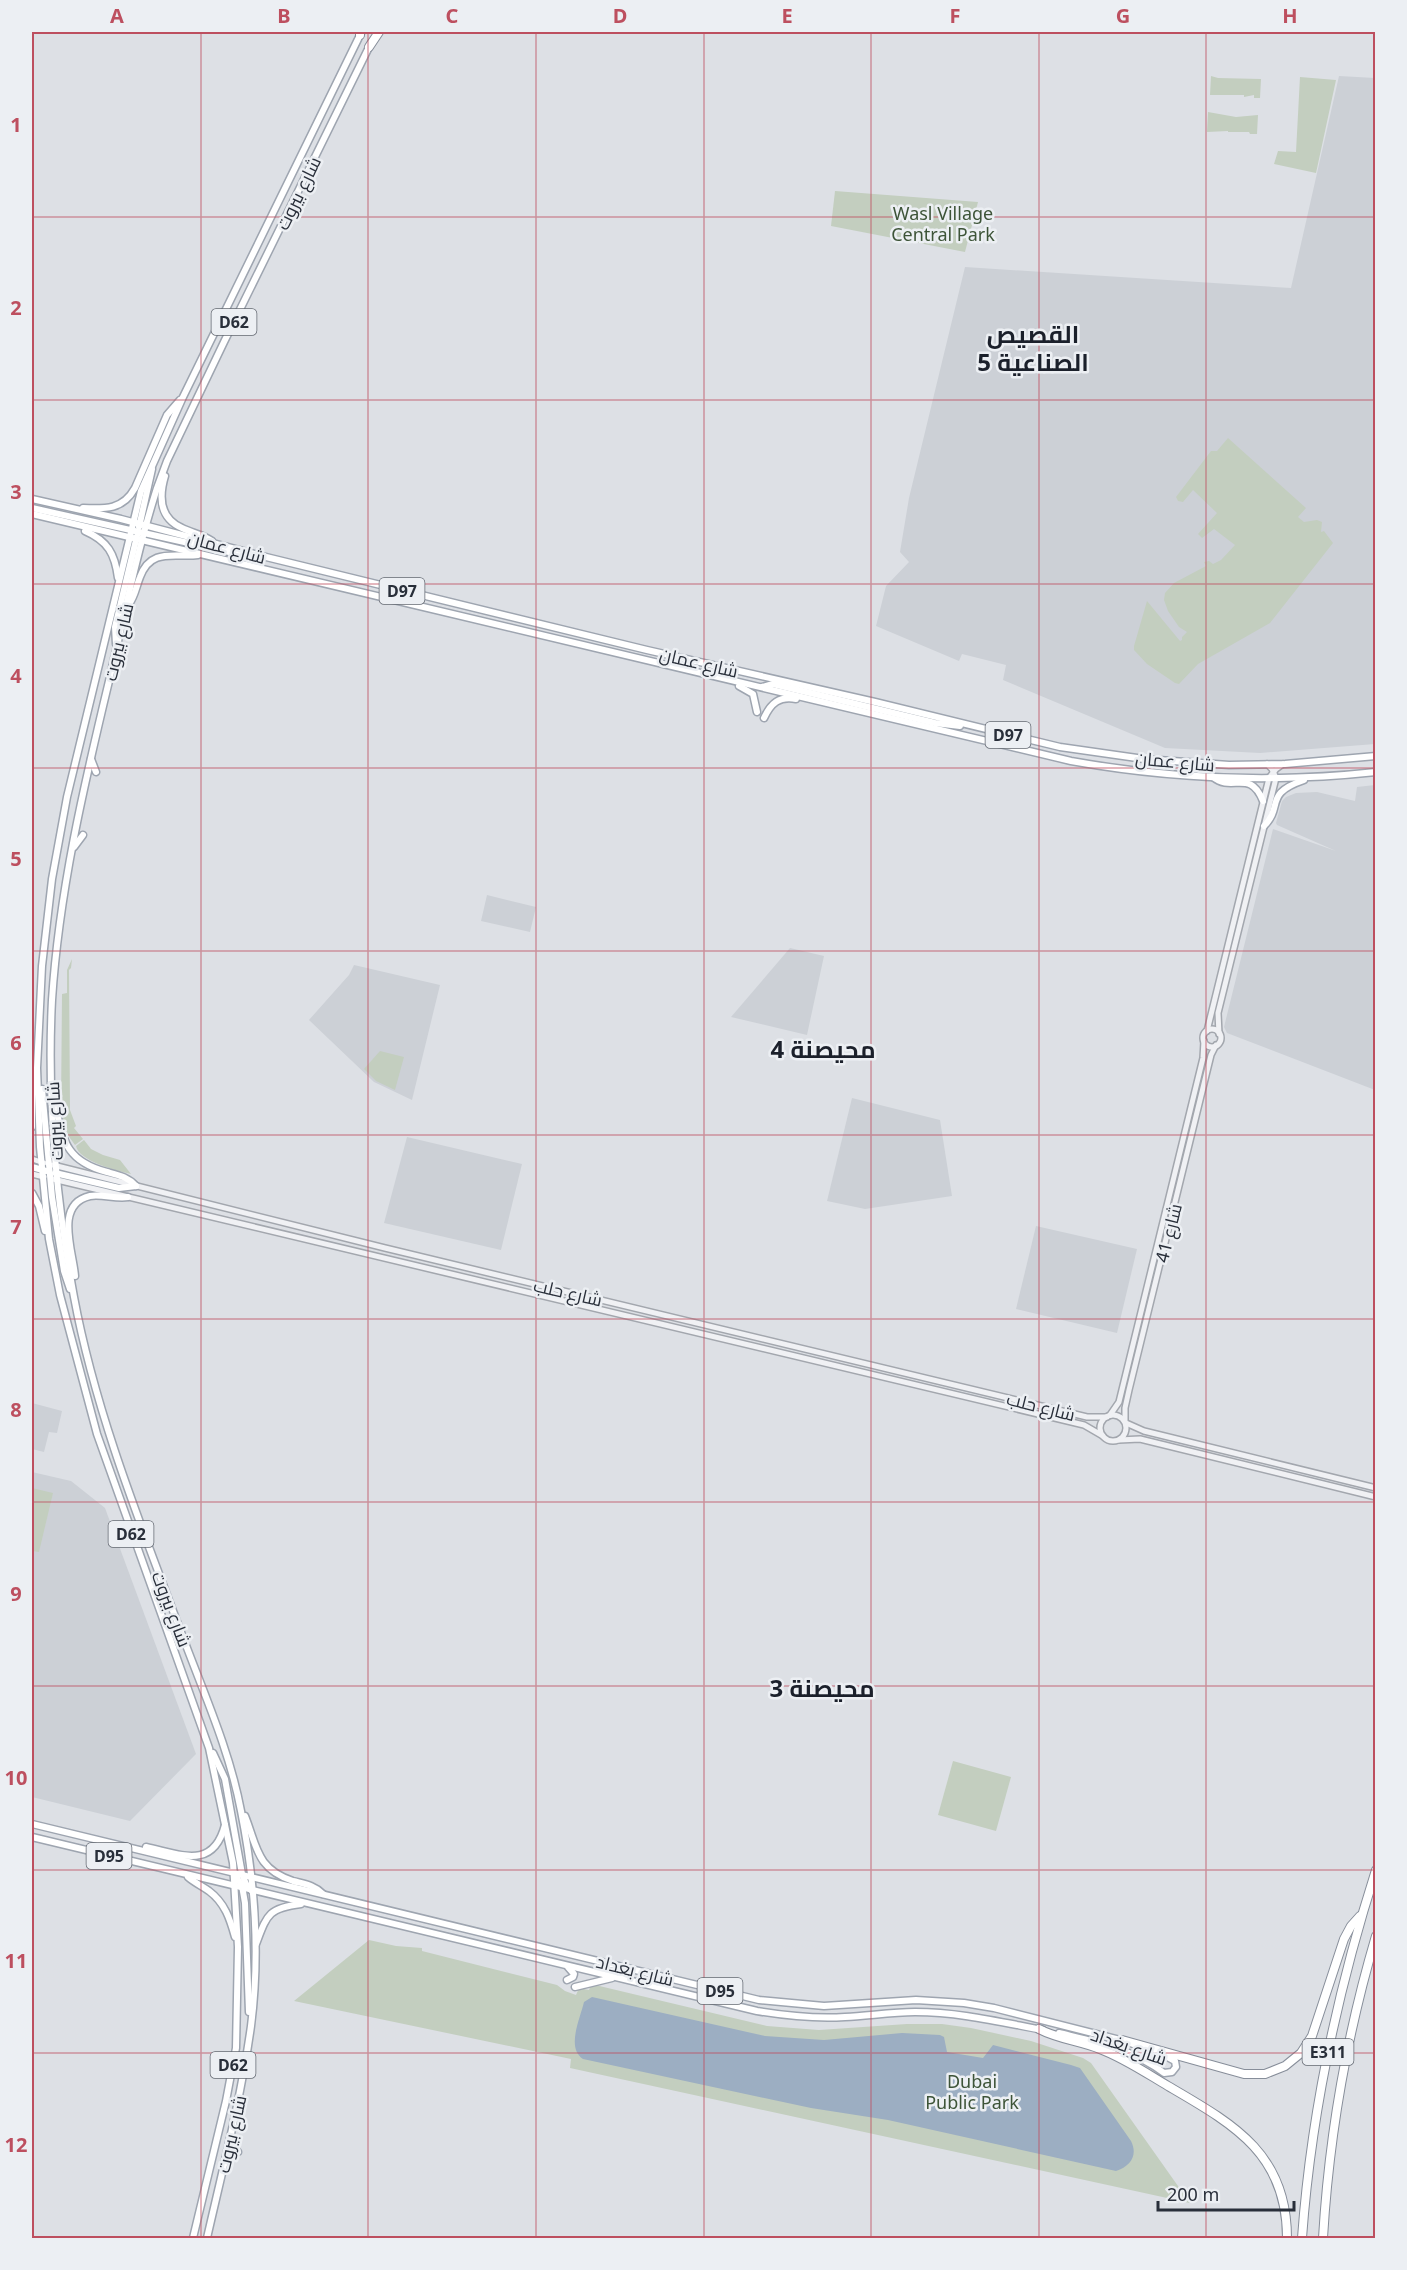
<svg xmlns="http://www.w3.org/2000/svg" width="1407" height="2270" viewBox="0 0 1407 2270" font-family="'Noto Sans',Cairo,sans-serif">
<rect width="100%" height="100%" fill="#dde0e5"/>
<g fill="#ccd0d6">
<path d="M1339,76L1375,78V744L1260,753L1165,748L1003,680L1006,665L962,654L959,661L876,626L886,586L909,562L900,552L909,498L965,267L1291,288Z"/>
<path d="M1375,785V1090L1227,1033L1224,1027L1273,829L1336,851L1277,825L1276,823L1282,801L1286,797L1296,793L1317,792L1355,801L1357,787Z"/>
<path d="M487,895L536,907L530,932L481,921Z"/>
<path d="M790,948L824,956L807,1035L731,1017Z"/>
<path d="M354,965L440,985L412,1100L374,1082L309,1020L349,975Z"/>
<path d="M852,1098L940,1120L952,1196L865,1209L827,1201Z"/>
<path d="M407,1137L522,1164L501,1250L384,1223Z"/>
<path d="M1036,1226L1137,1249L1117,1333L1016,1309Z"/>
<path d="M32,1403L62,1411L57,1433L49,1432L44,1452L32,1449Z"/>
<path d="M32,1472L71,1481L105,1508L196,1754L130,1821L32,1797Z"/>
</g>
<g fill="#c3cebf">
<path d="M1211,76L1218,78L1261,79L1260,98H1254V95L1244,97V95H1210Z"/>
<path d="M1300,77L1336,80L1316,173L1274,164L1278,151L1296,152Z"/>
<path d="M1208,112L1236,117L1258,115L1257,134H1250L1249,132H1228V131L1207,132Z"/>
<path d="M835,191L978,202L965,252L831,226Z"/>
<path d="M1228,438L1306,508L1298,517L1304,522L1317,520L1322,522L1321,532L1324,531L1333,543L1270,623L1198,664L1179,684L1175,683L1147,664L1134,650V646L1147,601L1180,641L1182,640V637L1187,632L1179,627L1168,611L1164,600L1165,593L1174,583L1206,566L1204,562L1209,561L1213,564L1221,560L1235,545L1214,529L1202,538L1198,534L1217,513L1193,490L1183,502L1178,501L1176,497L1211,451H1217Z"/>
<path d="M72,959L71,968L69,970L70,1110L76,1126L74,1128L83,1139L75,1145L65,1131L61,1108L62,994L67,993V970Z"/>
<path d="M380,1051L404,1057L395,1090L376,1081L364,1069Z"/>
<path d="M84,1140L91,1149L103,1155L120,1160L131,1174C117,1171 79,1161 76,1146Z"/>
<path d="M32,1488L53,1493L39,1552L32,1551Z"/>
<path d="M953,1761L1011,1777L996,1831L938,1815Z"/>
<path d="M369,1940L396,1946L422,1948V1951L557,1985L565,1991L576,1995L579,1988L589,1990L591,1984L767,2026L819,2030L907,2024H942L971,2028L1031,2041L1083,2058L1091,2063L1190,2203L570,2068L571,2059L294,2001Z"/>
</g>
<path fill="#9caec2" d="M592,1997L765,2036L824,2040L902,2033L940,2035L944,2037L947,2052L983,2058L993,2045L1071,2065L1080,2068L1131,2141C1138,2155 1131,2166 1116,2171L888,2120L811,2108L583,2059C566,2048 580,2019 584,2002Z"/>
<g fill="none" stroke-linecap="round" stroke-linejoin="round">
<defs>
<g id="minor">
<circle cx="1212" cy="1038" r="9"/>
<path d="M1207,1031L1269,778L1276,769L1283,764"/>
<path d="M1219,1034L1218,1013L1276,778L1272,769L1267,764"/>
<path d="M32,1159L44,1163"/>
<path d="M53,1165L385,1248L1087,1417H1107"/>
<path d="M32,1174L44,1177"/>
<path d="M53,1179L1084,1425L1103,1436"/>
<circle cx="1113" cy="1428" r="13"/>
<path d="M1110,1415L1119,1402L1203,1058L1204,1041"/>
<path d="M1125,1421V1408L1129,1390L1211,1055L1216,1045"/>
<path d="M1126,1423L1144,1431L1376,1488"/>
<path d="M1119,1440L1140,1439L1376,1497"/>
</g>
<g id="major">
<path d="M165,476C159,496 159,518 182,528C192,533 202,534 212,541"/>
<path d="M32,499L121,519L262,556L647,650L875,702L1060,747L1144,759L1229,765L1285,764L1376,756"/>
<path d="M32,508L256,558"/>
<path d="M83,508C105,509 123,510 135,488L167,415L180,400"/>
<path d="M32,514L1071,761C1171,779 1274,783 1376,772"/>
<path d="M139,527L152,469"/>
<path d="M85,531C108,541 115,554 118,578"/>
<path d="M129,604C135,596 136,587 140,577C151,547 175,558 198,555"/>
<path d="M116,644L115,627L137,536"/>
<path d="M739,686L753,694L757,712"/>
<path d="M762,687L773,684L935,723L960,726"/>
<path d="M764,718C771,703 779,696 796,699"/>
<path d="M91,759L96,772"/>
<path d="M1213,777C1232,793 1250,768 1263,801"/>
<path d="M1264,826C1284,806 1263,794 1304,780"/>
<path d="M74,847L83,835"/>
<path d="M42,1089L52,1197L64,1271L70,1289"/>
<path d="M56,1108C63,1144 69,1162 107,1172C118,1175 128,1177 136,1186"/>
<path d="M32,1127V1082L35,1071"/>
<path d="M32,1167L46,1171"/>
<path d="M55,1173L119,1188L136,1186"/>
<path d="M32,1193L39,1206L45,1231"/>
<path d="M75,1276C73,1251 54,1204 90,1196C102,1194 116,1199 128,1197"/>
<path d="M213,1753L225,1779L242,1874L246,1884L252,1891"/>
<path d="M245,1816C257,1846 256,1869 293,1881C304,1884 314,1885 323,1894"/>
<path d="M32,1824L759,2000L824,2006L916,2000L964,2003L994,2008L1124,2041"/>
<path d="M32,1837L757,2011C787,2016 815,2019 845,2017C868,2016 891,2012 915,2012C959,2012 1000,2022 1043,2030"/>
<path d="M146,1847C180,1854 213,1871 225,1825"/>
<path d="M234,1873L242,1886L245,1903L249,2012"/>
<path d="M188,1877C195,1883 202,1886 209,1891C225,1903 230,1919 235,1937"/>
<path d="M256,1944C267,1915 268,1908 301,1904"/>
<path d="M567,1980L573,1977L574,1974L568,1967"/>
<path d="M575,1987L612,1978"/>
<path d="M1059,2033C1096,2042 1133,2049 1164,2073L1172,2072L1176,2067L1175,2061L1162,2054"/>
<path d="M229,2142L238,2152"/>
<path d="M193,2238L226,2101L236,2048L238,1947L233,1863L209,1748L97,1434L60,1295L49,1239L40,1147L37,1068L42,966L52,879L67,797L141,491L183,397L361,33"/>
<path d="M207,2238C223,2168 241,2098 251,2026C260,1956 255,1881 241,1811C230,1752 205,1696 184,1640C142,1528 96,1415 74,1297C56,1200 47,1099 52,1000C59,892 84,785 109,681C124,616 137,551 157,488L167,461L224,342L371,43"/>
</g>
<g id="highway">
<path d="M360,35V32"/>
<path d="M369,47L379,32"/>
<path d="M1039,2029C1058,2039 1080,2041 1100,2049C1124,2058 1146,2073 1168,2086C1233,2124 1287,2153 1287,2238"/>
<path d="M1122,2040L1244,2074H1265L1285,2066L1301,2053L1312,2036L1344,1939L1351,1926L1360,1916"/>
<path d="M1302,2238C1311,2114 1338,1989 1376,1870"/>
<path d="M1323,2238C1329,2136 1347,2034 1376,1936"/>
</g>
</defs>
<use href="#minor" stroke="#a3a7ae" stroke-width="8"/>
<use href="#major" stroke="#9ea5b0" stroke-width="9"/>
<use href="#highway" stroke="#878e9a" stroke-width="10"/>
<use href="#minor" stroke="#f0f1f4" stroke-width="5"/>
<use href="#major" stroke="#fff" stroke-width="6"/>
<use href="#highway" stroke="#fff" stroke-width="8"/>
</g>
<path fill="none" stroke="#bd4f5f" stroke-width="1.5" stroke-opacity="0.55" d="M201,32V2238M368,32V2238M536,32V2238M704,32V2238M871,32V2238M1039,32V2238M1206,32V2238M32,217H1376M32,400H1376M32,584H1376M32,768H1376M32,951H1376M32,1135H1376M32,1319H1376M32,1502H1376M32,1686H1376M32,1870H1376M32,2053H1376"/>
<g text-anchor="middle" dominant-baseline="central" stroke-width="5" stroke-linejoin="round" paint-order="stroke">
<g fill="#eceff3" stroke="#646972" stroke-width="1.5">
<rect x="211.5" y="309" width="45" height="26" rx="4.5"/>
<rect x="379.5" y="578" width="45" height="26" rx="4.5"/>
<rect x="985.5" y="722" width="45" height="26" rx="4.5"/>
<rect x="108.5" y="1521" width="45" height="26" rx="4.5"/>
<rect x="86.5" y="1843" width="45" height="26" rx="4.5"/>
<rect x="697.5" y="1978" width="45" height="26" rx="4.5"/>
<rect x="1302.5" y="2039" width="51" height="26" rx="4.5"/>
<rect x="210.5" y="2052" width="45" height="26" rx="4.5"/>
</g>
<g font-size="16" font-weight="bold" fill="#292f3a">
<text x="234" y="322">D62</text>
<text x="402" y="591">D97</text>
<text x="1008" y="735">D97</text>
<text x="131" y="1534">D62</text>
<text x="109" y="1856">D95</text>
<text x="720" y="1991">D95</text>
<text x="1328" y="2052">E311</text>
<text x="233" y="2065">D62</text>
</g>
<g font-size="18" fill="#292f3a" stroke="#eceff3">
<text transform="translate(298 193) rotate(-64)">شارع بيروت</text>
<text transform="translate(227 547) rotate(15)">شارع عمان</text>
<text transform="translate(118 642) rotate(-77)">شارع بيروت</text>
<text transform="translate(699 662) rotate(13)">شارع عمان</text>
<text transform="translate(1175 761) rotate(5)">شارع عمان</text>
<text transform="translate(54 1121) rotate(-93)">شارع بيروت</text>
<text transform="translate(1168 1233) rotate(-76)">شارع 41</text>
<text transform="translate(568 1292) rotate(13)">شارع حلب</text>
<text transform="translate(1041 1406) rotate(14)">شارع حلب</text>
<text transform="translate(172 1609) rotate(69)">شارع بيروت</text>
<text transform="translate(635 1970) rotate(14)">شارع بغداد</text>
<text transform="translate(1129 2046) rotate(19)">شارع بغداد</text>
<text transform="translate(231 2134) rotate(-77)">شارع بيروت</text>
</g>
<g font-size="18" fill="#3d5438" stroke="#eceff3">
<text x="943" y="213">Wasl Village<tspan x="943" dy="21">Central Park</tspan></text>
<text x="972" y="2081">Dubai<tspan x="972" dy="21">Public Park</tspan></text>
</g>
<g font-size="24" font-weight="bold" fill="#1b202b" stroke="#eceff3">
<text x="1033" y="333">القصيص<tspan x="1033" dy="28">الصناعية 5</tspan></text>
<text x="823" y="1048">محيصنة 4</text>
<text x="822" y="1687">محيصنة 3</text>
</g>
</g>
<rect width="1407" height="2270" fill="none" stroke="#eceff3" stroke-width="66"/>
<path d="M1158 2201v9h136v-9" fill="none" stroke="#292f3a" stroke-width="3"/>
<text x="1167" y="2201" font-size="18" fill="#292f3a" stroke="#eceff3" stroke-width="4.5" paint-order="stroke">200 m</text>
<rect x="33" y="33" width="1341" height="2204" fill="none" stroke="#bd4f5f" stroke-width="2"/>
<g font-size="20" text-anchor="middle" font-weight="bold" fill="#bd4f5f">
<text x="117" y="23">A</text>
<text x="284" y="23">B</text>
<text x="452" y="23">C</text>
<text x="620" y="23">D</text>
<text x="787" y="23">E</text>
<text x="955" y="23">F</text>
<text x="1123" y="23">G</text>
<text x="1290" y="23">H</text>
<text x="16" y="132">1</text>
<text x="16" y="315">2</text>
<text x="16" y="499">3</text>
<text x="16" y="683">4</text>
<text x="16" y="866">5</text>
<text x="16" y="1050">6</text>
<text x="16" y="1234">7</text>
<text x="16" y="1417">8</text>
<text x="16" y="1601">9</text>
<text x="16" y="1785">10</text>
<text x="16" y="1968">11</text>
<text x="16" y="2152">12</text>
</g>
</svg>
